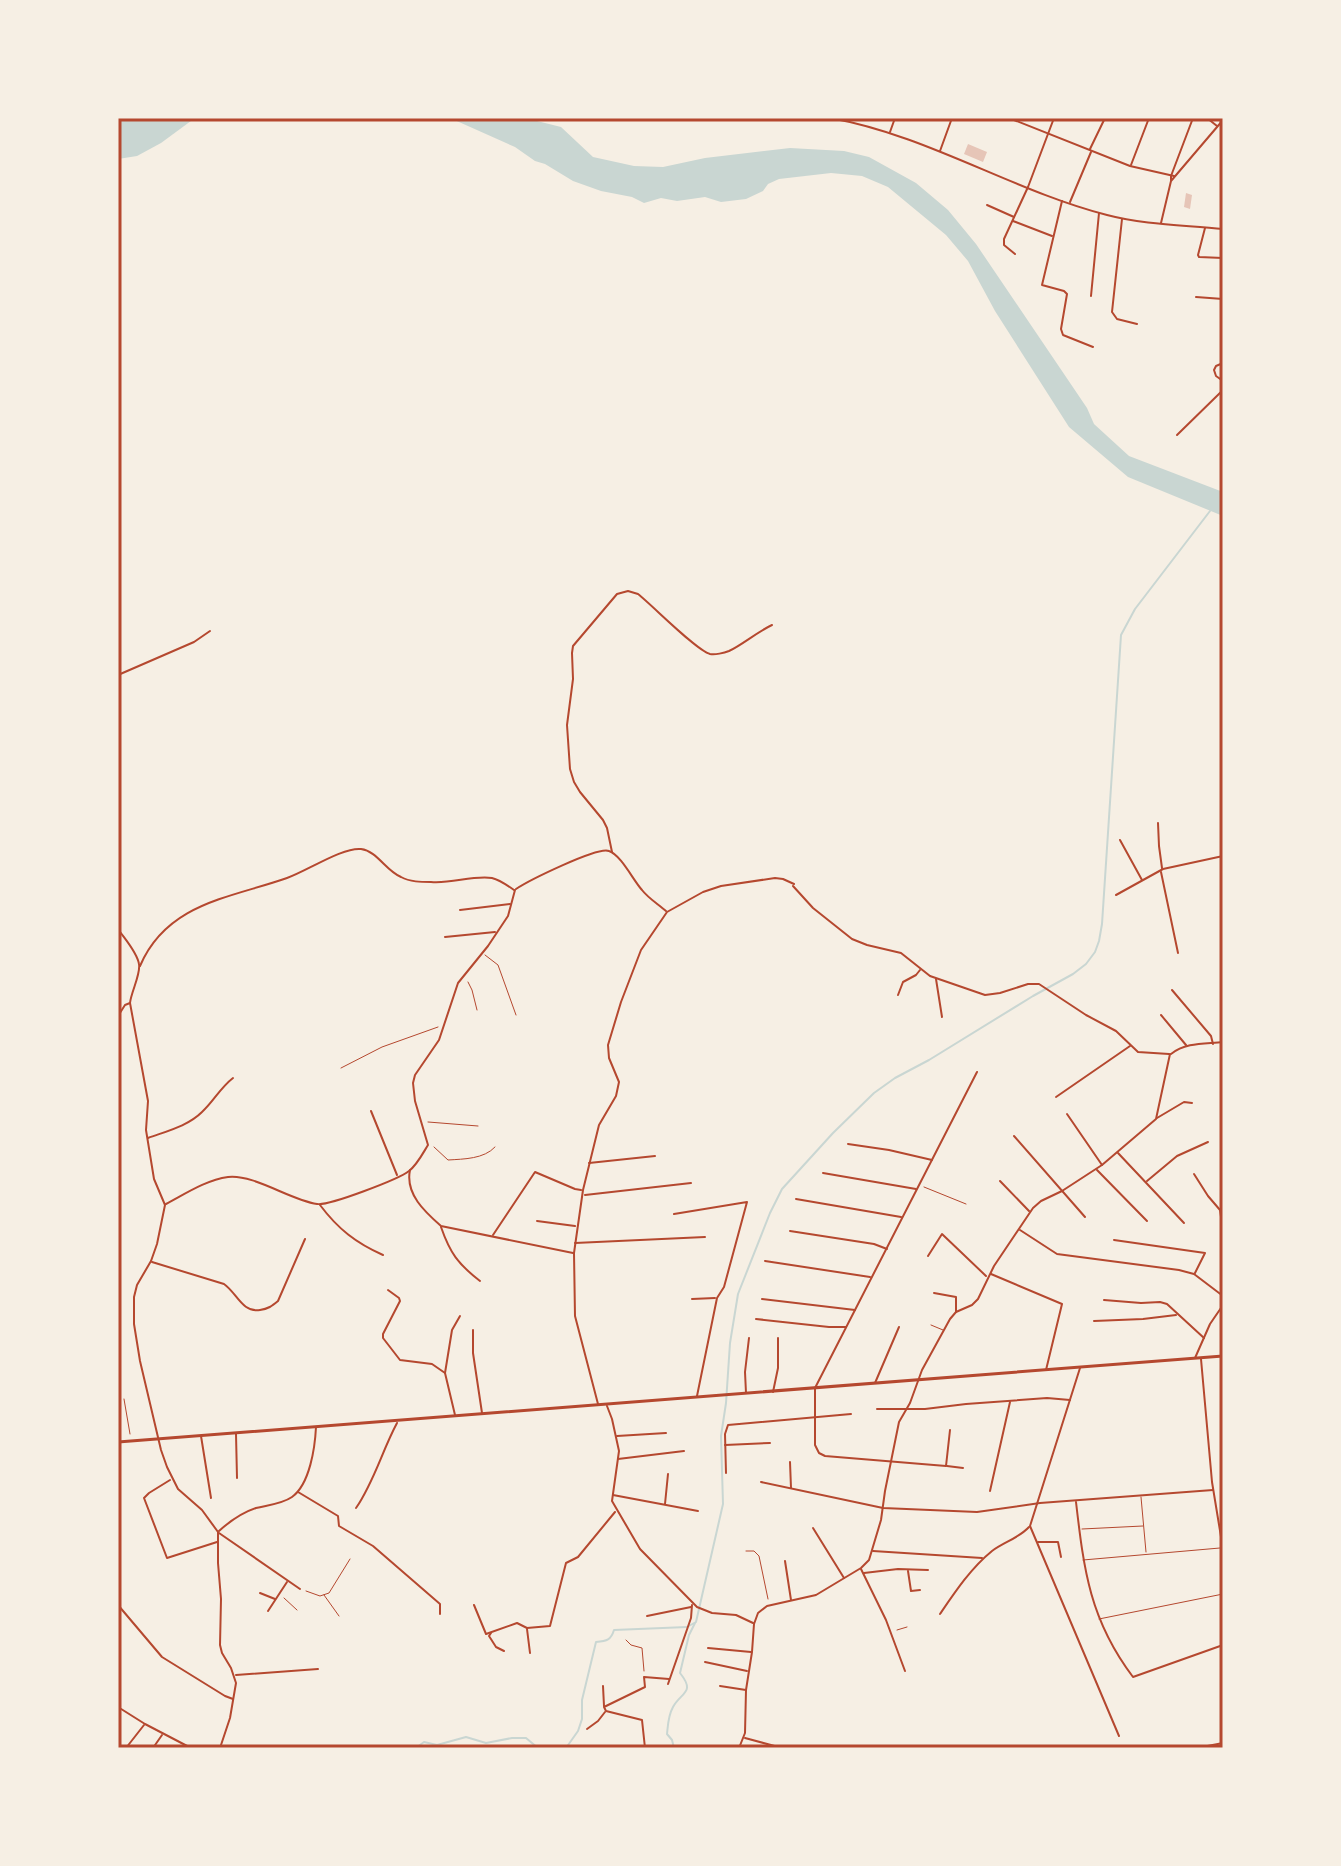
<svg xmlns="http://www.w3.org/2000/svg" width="1341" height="1866" viewBox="0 0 1341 1866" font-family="'Noto Serif',serif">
<rect width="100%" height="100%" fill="#f6efe4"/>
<g fill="#c9d6d2">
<path d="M122,118H195L161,143L137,156L118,159V119Z"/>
<path d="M450,118H525L561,127L593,157L634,166L663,167L705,158L790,148L844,151L869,157L916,183L948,210L976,244L1087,408L1094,424L1129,456L1223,492V516L1128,477L1069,427L995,311L968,261L946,235L888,187L862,176L831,173L779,179L768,184L763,191L746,199L721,202L705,197L677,201L661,198L644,203L632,197L601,191L573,181L545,164L535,161L515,147Z"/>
</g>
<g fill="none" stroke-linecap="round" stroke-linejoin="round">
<g stroke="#c9d6d2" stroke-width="2">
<path d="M416,1748L424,1742L437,1745L466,1737L486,1743L512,1738H526L538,1748"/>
<path d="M566,1748L578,1731L582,1719V1700L596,1642C607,1641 611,1640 614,1630L687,1627L696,1622L723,1504L721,1436L726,1403L730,1343L738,1294L770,1213L782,1189L833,1133L874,1093L895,1078L929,1060L1033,996L1073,974L1086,964L1095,952L1099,941L1102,924L1121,635L1135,609L1210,511"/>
<path d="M674,1748L672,1740L667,1734C668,1725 668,1716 673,1707C681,1692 696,1693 680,1673L689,1635L695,1623"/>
</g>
</g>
<g fill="#e6c5b7">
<path d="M968,144L987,152L983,162L964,154Z"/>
<path d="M1186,193L1192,195L1190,209L1184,207Z"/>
</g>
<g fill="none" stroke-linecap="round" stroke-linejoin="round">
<g stroke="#b5482f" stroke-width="1">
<path d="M485,955L498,965L516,1015"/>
<path d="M468,982L472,990L477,1010"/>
<path d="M341,1068L382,1047L438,1027"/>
<path d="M428,1122L478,1126"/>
<path d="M434,1147L448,1160C464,1159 484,1159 495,1147"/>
<path d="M924,1187L966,1204"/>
<path d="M124,1399L130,1434"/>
<path d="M746,1551H754L759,1556L768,1599"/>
<path d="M306,1591L320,1596L329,1593L350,1559"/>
<path d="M324,1595L339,1616"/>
<path d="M284,1598L297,1610"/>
<path d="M897,1630L907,1627"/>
<path d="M626,1640L631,1645L642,1648L644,1671"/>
</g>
<g stroke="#b5482f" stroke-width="1">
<path d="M931,1325L943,1330"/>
<path d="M1141,1497L1146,1552"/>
<path d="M1083,1560L1220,1548"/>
<path d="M1099,1619L1223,1594"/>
</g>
<path stroke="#b5482f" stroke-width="1" d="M1082,1529L1143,1526"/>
<g stroke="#b5482f" stroke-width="2">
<path d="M1009,118L1130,166L1174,176"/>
<path d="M1207,118L1217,126"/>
<path d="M890,132L895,118"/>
<path d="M1090,149L1105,118"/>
<path d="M940,151L952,118"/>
<path d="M1131,165L1149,118"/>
<path d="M1171,180V176L1193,118"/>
<path d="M1062,201L1042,285L1064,291L1067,294L1061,329L1063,335L1093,347"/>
<path d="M1070,202L1091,152"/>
<path d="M987,205L1014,217"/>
<path d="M1122,219L1112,312L1117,319L1137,324"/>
<path d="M1013,221L1052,236"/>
<path d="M1161,223L1171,181L1223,120"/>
<path d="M1205,228L1198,255L1199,257L1223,258"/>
<path d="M1015,254L1004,245V239L1028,187L1054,118"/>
<path d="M1091,296L1099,213"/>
<path d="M1196,297L1223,299"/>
<path d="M1223,363L1216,366L1214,370L1216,376L1223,381"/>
<path d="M1177,435L1223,390"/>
<path d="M118,675L194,642L210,631"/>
<path d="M1158,823L1159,846L1162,868"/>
<path d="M1120,840L1142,880"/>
<path d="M612,852L607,828L603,820L580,792L574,782L570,769L567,725L573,679L572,653L573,646L617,594L628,591L638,594C652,605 697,651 710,654C715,655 724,653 729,651C742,645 757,632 772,625"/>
<path d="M1161,872L1178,953"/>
<path d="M793,886L813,908L852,939L867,945L901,953L930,976L985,995L1000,993L1028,984H1039L1086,1015L1116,1031L1138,1052L1169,1054"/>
<path d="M516,889C528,881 598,846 609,851C621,855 633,880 642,890C648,898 658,904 666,911"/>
<path d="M1116,895L1163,869L1223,856"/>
<path d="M460,910L510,904"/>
<path d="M118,929C124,938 137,952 139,964C141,974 131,992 130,1003L148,1101L146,1130L154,1179L165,1205L157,1244L151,1261L137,1285L134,1297V1324L140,1361L161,1450L167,1467L178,1489L202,1510L218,1532V1563L221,1599L220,1645L222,1653L231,1668L236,1683L230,1718L220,1748"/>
<path d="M445,937L495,932"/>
<path d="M140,966C167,903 230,898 287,878C307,871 343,847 361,849C377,851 386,871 401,877C410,882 421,882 431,882C451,884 473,875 492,878C500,880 507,885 514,890"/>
<path d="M936,979L942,1017"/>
<path d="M1172,990L1211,1036L1213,1044"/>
<path d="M898,995L903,982L916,975L920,970"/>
<path d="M1161,1015L1186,1045"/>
<path d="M118,1016L125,1005L130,1003"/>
<path d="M1171,1054C1186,1042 1205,1044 1223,1042"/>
<path d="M1056,1097L1130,1046"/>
<path d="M371,1111L397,1175"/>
<path d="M1067,1114L1102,1165"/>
<path d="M1157,1118L1184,1102L1192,1103"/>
<path d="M1014,1136L1085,1217"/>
<path d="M148,1138C167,1131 188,1126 202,1112C214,1101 220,1088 233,1078"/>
<path d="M848,1144L889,1150L932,1160"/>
<path d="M1118,1153L1184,1223"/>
<path d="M589,1163L655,1156"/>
<path d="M410,1170C405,1194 425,1212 441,1226L573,1253"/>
<path d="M1097,1170L1147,1221"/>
<path d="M823,1173L916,1189"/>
<path d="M1194,1174L1208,1196L1220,1210L1223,1230"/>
<path d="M1000,1181L1029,1211"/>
<path d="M1147,1181L1177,1156L1208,1142"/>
<path d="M585,1195L691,1183"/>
<path d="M796,1199L901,1217"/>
<path d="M166,1204C185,1194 206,1180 228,1177C254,1174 290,1200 317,1204C329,1206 399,1179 409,1171C417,1165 423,1153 428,1145L415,1101L413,1083L415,1075L439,1040L458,983L488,946L508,916L515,890"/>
<path d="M320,1205C338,1229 356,1243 383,1255"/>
<path d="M674,1214L747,1202L724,1287L717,1298L697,1396"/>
<path d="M537,1221L575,1226"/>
<path d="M441,1227C450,1253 458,1264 480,1281"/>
<path d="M1020,1230L1057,1254L1179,1270L1194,1274L1223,1296"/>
<path d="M790,1231L874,1244L887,1249"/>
<path d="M493,1235L535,1172L575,1189L581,1190"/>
<path d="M1114,1240L1205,1253L1195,1273"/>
<path d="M575,1243L705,1237"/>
<path d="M928,1256L942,1234L986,1276"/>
<path d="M765,1261L870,1277"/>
<path d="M152,1262L224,1284C237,1293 242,1313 260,1310C268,1309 272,1306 278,1301L305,1239"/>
<path d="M991,1274L1062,1304L1046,1370"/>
<path d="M388,1290L399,1298L400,1301L383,1334V1338L400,1360L432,1364L445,1373"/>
<path d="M934,1293L956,1297V1312"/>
<path d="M692,1299L715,1298"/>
<path d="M762,1299L855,1310"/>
<path d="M1104,1300L1141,1303L1160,1302L1167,1304L1204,1338"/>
<path d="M756,1319L829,1327H846"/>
<path d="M1094,1321L1143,1319L1176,1315"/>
<path d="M473,1330V1353L482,1413"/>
<path d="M1195,1358L1210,1324L1223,1305"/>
<path d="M1201,1359L1212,1482L1223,1549"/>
<path d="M1080,1368L1030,1526L1119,1736"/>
<path d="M875,1383L899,1327"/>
<path d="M773,1392L778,1368V1338"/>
<path d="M746,1393L745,1372L749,1338"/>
<path d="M598,1404L575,1316L574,1253L583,1190L599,1125L616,1096L619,1082L609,1058L608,1045L621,1002L641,950L667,912L703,892L721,886L775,878L783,879L794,884"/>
<path d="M607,1406L612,1419L619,1451L612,1501L640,1549L697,1607L712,1613L736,1615L753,1623"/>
<path d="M877,1409H925L966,1404L1047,1398L1070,1400"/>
<path d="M455,1415L445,1373L452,1330L460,1316"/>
<path d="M950,1430L946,1466L825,1456L819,1453L815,1445V1388L977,1072"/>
<path d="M236,1434L237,1478"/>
<path d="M201,1436L211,1498"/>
<path d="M617,1436L666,1433"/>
<path d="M725,1445L770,1443"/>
<path d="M618,1459L684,1451"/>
<path d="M790,1462L791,1488"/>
<path d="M947,1466L963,1468"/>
<path d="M726,1473L725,1434L728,1425L851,1414"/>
<path d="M170,1480L149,1493L144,1498L167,1558L217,1542"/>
<path d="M761,1482L883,1508L977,1512L1040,1503L1213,1490"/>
<path d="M990,1491L1010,1402"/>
<path d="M298,1492L338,1516L339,1526L373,1546L440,1604V1614"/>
<path d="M613,1495L698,1511"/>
<path d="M1076,1502C1084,1571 1090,1620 1133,1677L1223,1645"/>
<path d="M665,1504L668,1474"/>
<path d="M356,1508C374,1482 382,1451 397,1423"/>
<path d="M813,1528L844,1578"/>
<path d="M219,1531C230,1521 241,1513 256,1508C268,1505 282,1504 292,1497C310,1484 315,1447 316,1427"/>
<path d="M219,1533L300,1589"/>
<path d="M1038,1542H1058L1061,1557"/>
<path d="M873,1551L982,1558"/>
<path d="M785,1561L791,1600"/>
<path d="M861,1569L886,1620L905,1671"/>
<path d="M908,1571L911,1591L920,1590"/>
<path d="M864,1573L898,1569L928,1570"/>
<path d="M260,1593L275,1599"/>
<path d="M118,1605L162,1657L225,1696L233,1699"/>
<path d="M474,1605L486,1634L517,1623L527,1628L550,1626L566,1563L578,1557L615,1512"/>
<path d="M268,1611L287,1582"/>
<path d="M940,1614C955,1592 971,1568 992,1551C1004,1542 1019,1538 1029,1527"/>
<path d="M647,1616L691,1607"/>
<path d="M527,1629L530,1653"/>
<path d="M491,1633L489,1636L496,1647L504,1651"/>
<path d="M708,1648L751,1652"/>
<path d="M705,1662L747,1671"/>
<path d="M236,1675L318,1669"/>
<path d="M668,1684L691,1618L692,1605"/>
<path d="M603,1686L604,1706"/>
<path d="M720,1686L746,1690"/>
<path d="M118,1707L145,1724L191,1748"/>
<path d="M587,1729L598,1721L605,1712"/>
<path d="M745,1738L782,1748"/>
<path d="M126,1748L144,1725"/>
<path d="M153,1748L162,1735"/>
<path d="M645,1748L642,1720L606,1711L604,1707L645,1687L644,1677L669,1679"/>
<path d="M739,1748L745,1733L746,1690L752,1652L754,1624L758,1613L767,1606L816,1595L861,1568L869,1560L881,1520L885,1491L899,1422L910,1403L922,1370L950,1319L956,1312L972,1305L978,1299L994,1266L1033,1208L1041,1201L1062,1191L1102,1165L1156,1119L1170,1054"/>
<path d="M1197,1748L1223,1743"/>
</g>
<path stroke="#b5482f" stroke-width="2" d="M830,118C927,135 1013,191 1107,215C1145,225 1185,225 1223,229"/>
<path stroke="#b5482f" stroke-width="3" d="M118,1442L1223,1356"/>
</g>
<rect width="1341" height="1866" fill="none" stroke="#f6efe4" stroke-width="240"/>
<rect x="120" y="120" width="1101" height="1626" fill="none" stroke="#b5482f" stroke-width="3"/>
</svg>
